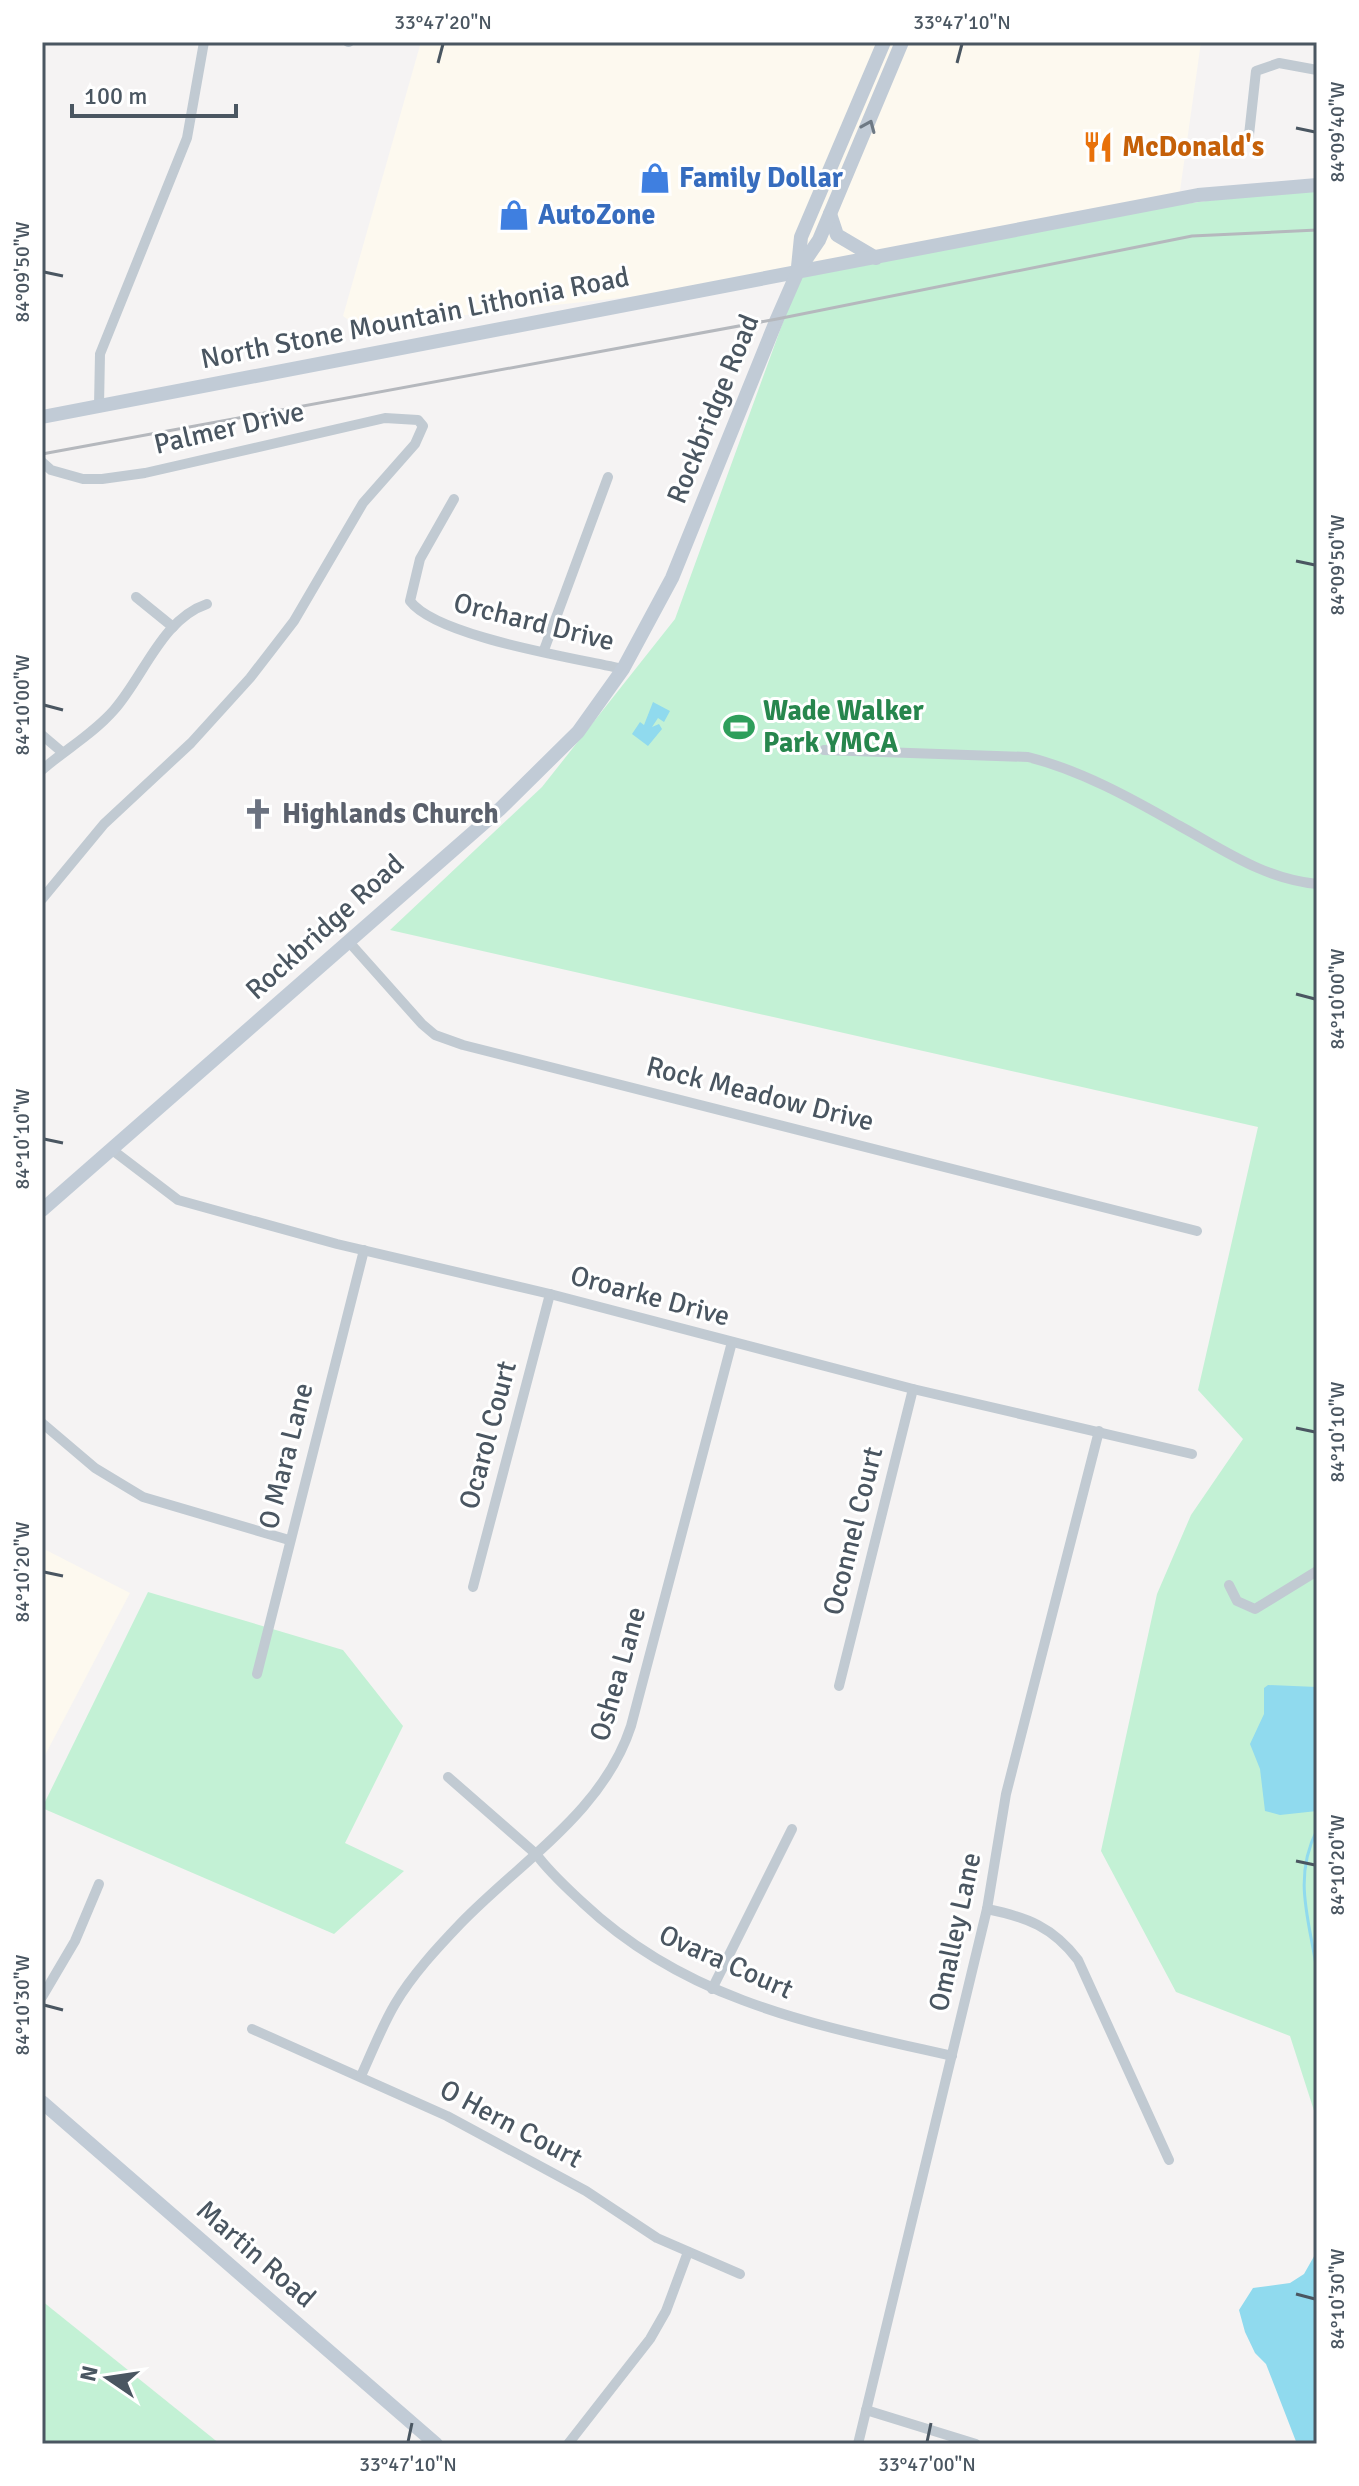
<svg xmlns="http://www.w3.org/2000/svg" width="1359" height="2486" viewBox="0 0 1359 2486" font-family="Signika,sans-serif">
<rect width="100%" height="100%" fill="#f5f3f3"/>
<g fill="#fdf9ef">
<path d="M421,42H1201L1178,205L799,278L358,327L343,316Z"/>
<path d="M42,1548L130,1593L42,1761Z"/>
</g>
<g fill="#c3f1d5">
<path d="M1317,186V2120L1290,2036L1176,1992L1101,1851L1157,1594L1191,1515L1243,1439L1198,1390L1258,1127L390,930L542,787L675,619L799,278L1162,207Z"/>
<path d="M148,1592L343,1650L403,1726L345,1843L404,1871L334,1934L42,1808Z"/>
<path d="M42,2301L220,2444H42Z"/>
</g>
<g fill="#90daee">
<path d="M653,702L670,711L664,722L658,718L652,727L659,724L662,729L648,746L632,734L640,722L644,725Z"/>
<path d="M1268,1685L1317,1687V1811L1280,1815L1265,1811L1260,1769L1250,1744L1264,1714V1688Z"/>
<path d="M1317,2251V2444H1297L1266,2364L1255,2353L1245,2332L1239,2310L1253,2288L1290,2283L1304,2274Z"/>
</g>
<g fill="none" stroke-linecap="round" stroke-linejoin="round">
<path stroke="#90daee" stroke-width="3" d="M1317,1830C1292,1879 1310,1921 1317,1972"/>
<g stroke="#c1cad2" stroke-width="10">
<path d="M348,42H349"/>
<path d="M1249,135L1256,71L1279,63L1317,70"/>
<path d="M99,406L100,354L187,138L204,42"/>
<path d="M42,462L51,470L83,479H102L145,473L385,418L418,420L423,426L415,444L363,503L294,621L250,678L191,743L104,824L42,899"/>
<path d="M454,499L420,559L410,601C437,637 576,658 623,669"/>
<path d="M136,597L173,627"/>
<path d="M544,650L608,477"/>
<path d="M42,735L62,752"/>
<path d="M824,750L1028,757C1080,770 1131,798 1178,825C1224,850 1264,879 1317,884"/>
<path d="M42,770C66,749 93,734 114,710C144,676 162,619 207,604"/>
<path d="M349,942L422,1024L435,1035L463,1045L1197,1231"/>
<path d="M111,1149L178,1200L337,1244L550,1294L913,1389L1192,1454"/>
<path d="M42,1423L95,1468L143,1497L289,1540"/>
<path d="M1229,1585L1237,1601L1255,1609L1317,1571"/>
<path d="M473,1587L550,1294"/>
<path d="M257,1674L364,1250"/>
<path d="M839,1686L913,1389"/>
<path d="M448,1777L536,1854C550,1873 566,1887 583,1903C688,2002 816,2025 952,2056"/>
<path d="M987,1909C1027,1917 1053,1927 1078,1960L1169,2160"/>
<path d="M712,1989L792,1829"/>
<path d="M42,1997L75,1941L99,1884"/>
<path d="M252,2029L447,2116L586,2191L657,2238L740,2274"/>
<path d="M361,2076C372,2052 382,2026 395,2004C412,1975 438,1947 461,1923C521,1861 603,1812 631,1726L732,1342"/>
<path d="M866,2410L976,2444"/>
<path d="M568,2444L650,2339L666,2311L688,2252"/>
<path d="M858,2444L987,1909L1006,1794L1099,1431"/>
</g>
<g stroke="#c1cbd6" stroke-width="14">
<path d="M830,214L837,235L876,258"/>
<path d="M798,267L801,237L884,42"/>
<path d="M42,417L1198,195L1317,185"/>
<path d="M42,1210L500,809L578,732L623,669L672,578L777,319L798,271L819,240L902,42"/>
<path d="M42,2102L436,2444"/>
</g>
<path stroke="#b5b8bd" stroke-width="3" d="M42,454L777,319L1192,236L1317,230"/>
</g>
<defs><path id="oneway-chevron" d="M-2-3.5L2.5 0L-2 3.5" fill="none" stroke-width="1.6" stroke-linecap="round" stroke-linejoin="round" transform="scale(2)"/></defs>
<use stroke="#6e7984" href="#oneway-chevron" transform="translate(869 126) rotate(-67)"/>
<path fill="none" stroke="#4a5661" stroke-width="3" d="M438,63L443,44M957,63L962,44M1296,128L1315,132M44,272L63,276M1296,561L1315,565M44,705L63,710M1296,994L1315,999M44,1139L63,1143M1296,1428L1315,1432M44,1572L63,1576M1296,1861L1315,1865M44,2005L63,2010M1296,2294L1315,2299M408,2442L412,2423M927,2442L931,2423"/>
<defs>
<symbol id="restaurant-bare" viewBox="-9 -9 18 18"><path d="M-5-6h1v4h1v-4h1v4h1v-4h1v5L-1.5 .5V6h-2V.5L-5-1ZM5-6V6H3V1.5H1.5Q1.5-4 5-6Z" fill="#e8710a" stroke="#fff" stroke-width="2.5" paint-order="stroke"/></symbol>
<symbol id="shop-bare" viewBox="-9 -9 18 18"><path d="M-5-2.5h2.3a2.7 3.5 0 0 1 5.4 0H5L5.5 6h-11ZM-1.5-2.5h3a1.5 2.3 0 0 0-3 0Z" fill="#3f7fe0" stroke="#fff" stroke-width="2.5" paint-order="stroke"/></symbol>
<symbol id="stadium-bare" viewBox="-9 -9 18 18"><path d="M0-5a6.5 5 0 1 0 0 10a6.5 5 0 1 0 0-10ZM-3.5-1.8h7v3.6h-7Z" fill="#2e9e5b" stroke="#fff" stroke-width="2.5" paint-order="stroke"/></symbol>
<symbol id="church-bare" viewBox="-9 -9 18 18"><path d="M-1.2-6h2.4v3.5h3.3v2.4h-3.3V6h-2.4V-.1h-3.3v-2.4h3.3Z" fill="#6b7280" stroke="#fff" stroke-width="2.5" paint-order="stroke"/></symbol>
</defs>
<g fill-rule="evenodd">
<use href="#restaurant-bare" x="1076" y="125" width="44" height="44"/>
<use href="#shop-bare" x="633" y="156" width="44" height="44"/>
<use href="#shop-bare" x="492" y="193" width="44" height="44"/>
<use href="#stadium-bare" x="717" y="705" width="44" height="44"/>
<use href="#church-bare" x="236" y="792" width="44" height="44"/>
</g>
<g text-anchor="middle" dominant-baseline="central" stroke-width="6" stroke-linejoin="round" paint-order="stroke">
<g font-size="28" font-weight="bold" fill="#c56008" stroke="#fff" text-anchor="start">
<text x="1122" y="147">McDonald's</text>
</g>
<g font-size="28" font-weight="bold" fill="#366cbe" stroke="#fff" text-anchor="start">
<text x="679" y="178">Family Dollar</text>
<text x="538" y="215">AutoZone</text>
</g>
<g font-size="28" fill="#4a5661" stroke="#fff">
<text transform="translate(415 318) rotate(-11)">North Stone Mountain Lithonia Road</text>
<text transform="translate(713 409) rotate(-68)">Rockbridge Road</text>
<text transform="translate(229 428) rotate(-13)">Palmer Drive</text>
<text transform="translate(534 622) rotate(14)">Orchard Drive</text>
<text transform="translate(325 927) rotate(-42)">Rockbridge Road</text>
<text transform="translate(760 1094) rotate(14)">Rock Meadow Drive</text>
<text transform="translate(650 1296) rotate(15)">Oroarke Drive</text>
<text transform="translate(488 1435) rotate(-75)">Ocarol Court</text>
<text transform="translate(286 1456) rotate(-76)">O Mara Lane</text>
<text transform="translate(853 1531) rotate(-76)">Oconnel Court</text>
<text transform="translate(618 1674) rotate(-74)">Oshea Lane</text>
<text transform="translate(955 1932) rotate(-78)">Omalley Lane</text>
<text transform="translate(726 1962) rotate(24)">Ovara Court</text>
<text transform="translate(511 2124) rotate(28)">O Hern Court</text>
<text transform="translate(256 2254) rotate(41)">Martin Road</text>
</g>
<g font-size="28" font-weight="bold" fill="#27864d" stroke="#fff" text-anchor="start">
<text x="763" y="711">Wade Walker<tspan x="763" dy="32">Park YMCA</tspan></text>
</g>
<g font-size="28" font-weight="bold" fill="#5b616d" stroke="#fff" text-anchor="start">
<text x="282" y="814">Highlands Church</text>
</g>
</g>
<rect width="1359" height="2486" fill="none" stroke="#ffffff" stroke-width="88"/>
<g transform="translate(108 2378) rotate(283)" stroke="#ffffff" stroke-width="6" paint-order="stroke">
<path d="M0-6L14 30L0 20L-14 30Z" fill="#4a5661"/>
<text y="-12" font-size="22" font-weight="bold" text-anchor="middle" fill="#4a5661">N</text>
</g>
<path d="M72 104v12h164v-12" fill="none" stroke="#4a5661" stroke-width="4"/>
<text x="84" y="104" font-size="24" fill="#4a5661" stroke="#ffffff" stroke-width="6" paint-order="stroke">100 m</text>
<rect x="44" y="44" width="1271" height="2398" fill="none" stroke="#4a5661" stroke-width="3"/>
<g font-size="20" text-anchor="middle" fill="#4a5661">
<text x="443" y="29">33°47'20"N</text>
<text x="962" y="29">33°47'10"N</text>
<text transform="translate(1337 132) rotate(-90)" y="7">84°09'40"W</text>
<text transform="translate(22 272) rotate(-90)" y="7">84°09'50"W</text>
<text transform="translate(1337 565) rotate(-90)" y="7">84°09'50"W</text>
<text transform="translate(22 705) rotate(-90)" y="7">84°10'00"W</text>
<text transform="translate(1337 999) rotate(-90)" y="7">84°10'00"W</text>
<text transform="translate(22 1139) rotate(-90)" y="7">84°10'10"W</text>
<text transform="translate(1337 1432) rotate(-90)" y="7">84°10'10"W</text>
<text transform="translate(22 1572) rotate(-90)" y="7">84°10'20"W</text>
<text transform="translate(1337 1865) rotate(-90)" y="7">84°10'20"W</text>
<text transform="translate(22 2005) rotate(-90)" y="7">84°10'30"W</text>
<text transform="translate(1337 2299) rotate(-90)" y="7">84°10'30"W</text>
<text x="408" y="2471">33°47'10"N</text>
<text x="927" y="2471">33°47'00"N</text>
</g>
</svg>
